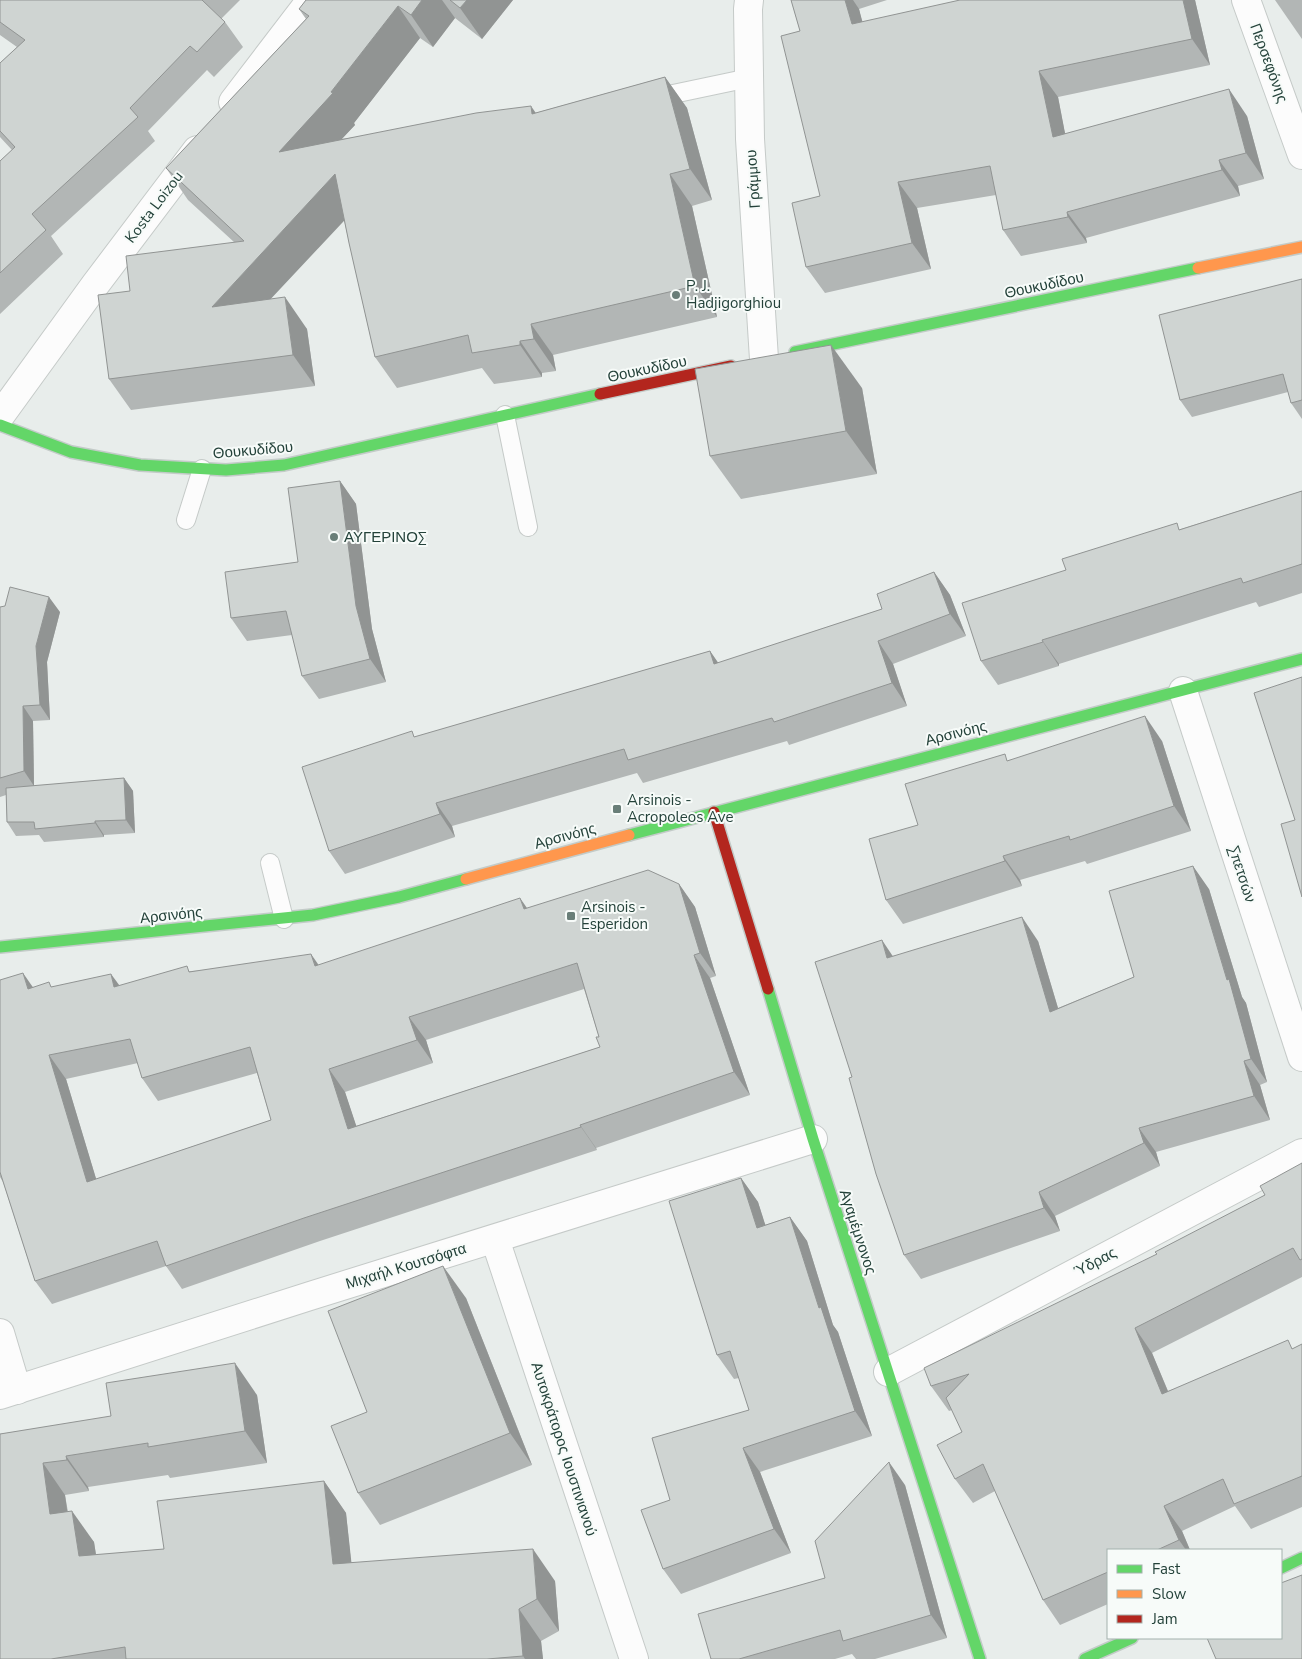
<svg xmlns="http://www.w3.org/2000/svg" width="1302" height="1659" viewBox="0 0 1302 1659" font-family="'Nunito Sans',sans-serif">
<rect width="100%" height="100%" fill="#e8edeb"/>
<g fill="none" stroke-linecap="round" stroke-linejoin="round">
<defs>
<g id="lane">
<path d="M654,98L749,78"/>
<path d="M505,415L528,527"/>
<path d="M186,520L202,469"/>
<path d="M270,863L284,919"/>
</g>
<g id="street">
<path d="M749,0L748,9L750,139L764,359"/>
<path d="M1246,0L1302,155"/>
<path d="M233,102L311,0"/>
<path d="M0,416L95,285L197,150"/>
<path d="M1183,691L1302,1057"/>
<path d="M495,1239L634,1659"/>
<path d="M0,1333L17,1390"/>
<path d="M888,1372L1302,1153"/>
<path d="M0,1395L310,1296L813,1139"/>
</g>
<g id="fast">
<path d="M795,352L1198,268"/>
<path d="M0,425L71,452L140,465L226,470L284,465L600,394"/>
<path d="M629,835L1302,659"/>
<path d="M0,947L313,915L399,897L466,879"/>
<path d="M768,989L813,1139L980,1659"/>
<path d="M1281,1568L1302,1558"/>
<path d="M1085,1659L1132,1638"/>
</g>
<g id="slow">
<path d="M1198,268L1302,247"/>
<path d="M466,879L629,835"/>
</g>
<g id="jam">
<path d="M600,394L731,366"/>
<path d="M714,812L768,989"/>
</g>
</defs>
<use href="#lane" stroke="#c5cac8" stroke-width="20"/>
<use href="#street" stroke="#c5cac8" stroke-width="30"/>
<use href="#fast" stroke="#c3cbc8" stroke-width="14"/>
<use href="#slow" stroke="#c3cbc8" stroke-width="14"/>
<use href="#jam" stroke="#c3cbc8" stroke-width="14"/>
<use href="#lane" stroke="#fcfcfc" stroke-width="18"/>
<use href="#street" stroke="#fcfcfc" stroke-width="28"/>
<use href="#fast" stroke="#63d668" stroke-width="11"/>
<use href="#slow" stroke="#ff974d" stroke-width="11"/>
<use href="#jam" stroke="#b3261e" stroke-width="11"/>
</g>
<g fill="#b2b6b5" fill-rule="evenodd">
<path d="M0,0H240L221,19L225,22L243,47L214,77L207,70L148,131L155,141L51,236L63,254L0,314V161L12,150L0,137V63L17,47L0,35Z"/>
<path d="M306,0H513L482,39L455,18L433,47L420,38L354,123L355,125L341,139L535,113L665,77L687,108L712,200L692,206L717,317L553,355L556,371L542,373V377L494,384L482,368L397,388L375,357L344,220L270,299L307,329L315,386L131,410L109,379L130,291L234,242L188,200L166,168L306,19L299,9Z"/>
<path d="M791,0H887L859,9L862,22L1195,0L1210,65L1058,97L1065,134L1247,116L1264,179L1238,186L1240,196L1086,238L1087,243L1021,256L1003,230L996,195L917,208L931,269L825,293L806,267L820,196L800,31Z"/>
<path d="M1275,0H1302V39Z"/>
<path d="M1302,279V419L1291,403L1288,392L1192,417L1180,400Z"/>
<path d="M862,388L877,474L741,499L710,456Z"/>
<path d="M340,481L356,504L372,629L386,682L319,699L302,676L292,635L247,641L231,618L298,562Z"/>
<path d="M1302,491V593L1259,607L1256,602L1059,664V666L998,685L981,661L1066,570L1181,529Z"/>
<path d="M934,572L950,595L966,636L893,664L907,706L789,745L787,741L643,783L637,773L452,826L455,837L345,874L329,851L416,737L710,651L718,663L882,609Z"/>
<path d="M0,607L60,612L47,662L50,720L33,721L34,786L124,778L133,791L135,833L104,835V837L44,842L39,835L16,836L7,822L6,795L0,797Z"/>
<path d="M1162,741L1191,831L1087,864L1085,861L1020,880L1022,886L903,924L886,900L918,825L1009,760Z"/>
<path d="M679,884L695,907L716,976L710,978L750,1095L596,1148L597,1150L320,1241L182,1289L166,1266L52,1304L35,1281L3,1182L0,1177V980L33,987L120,986L191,971L319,965L527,908ZM584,989L599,1037L600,1047L356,1126L345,1092L433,1063L426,1040ZM138,1063L142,1078L158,1101L257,1073L271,1120L96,1179L66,1079Z"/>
<path d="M1209,889L1242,997L1246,1003L1267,1082L1260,1085L1270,1120L1156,1152L1160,1166L1055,1216L1060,1231L921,1279L904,1255L852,1077L893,956L1038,941L1058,1008L1134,977Z"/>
<path d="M1302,1163V1277L1152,1353L1168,1391L1294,1348L1302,1344V1507L1251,1529L1235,1506L1182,1531L1190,1550H1108V1604L1060,1625L1043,1600L995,1491L973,1503L955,1479L962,1432L952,1410L949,1411L931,1386L1157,1254L1265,1195Z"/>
<path d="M741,1178L758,1202L765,1225L790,1217L807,1241L833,1325L838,1332L872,1436L760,1472L791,1553L681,1594L663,1569L670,1500L749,1410L739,1378L734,1379L717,1355Z"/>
<path d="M466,1298L532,1465L380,1525L358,1493L367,1412Z"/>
<path d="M257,1395L267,1463L170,1478L168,1475L88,1487L89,1491L65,1495L68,1512L94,1542L96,1555L164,1549L324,1481L346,1513L351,1562L555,1581L559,1631L541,1641L543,1659H0V1434Z"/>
<path d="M905,1485L947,1638L875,1659H856L852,1654L835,1659H711L825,1578Z"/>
</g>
<g fill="#919493">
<path d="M422,0H442L455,18L433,47L411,15Z"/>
<path d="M467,0H513L482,39L460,8Z"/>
<path d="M845,0H853L859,9L870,50L852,24Z"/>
<path d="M1183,0H1195L1210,65L1192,39Z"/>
<path d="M398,6L420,38L354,123L355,125L301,183L279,152L331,92Z"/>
<path d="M1039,71L1058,97L1071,164L1053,137Z"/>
<path d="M665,77L687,108L712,200L690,169Z"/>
<path d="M1229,89L1247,116L1264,179L1246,153Z"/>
<path d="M531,106L553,138L532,114Z"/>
<path d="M1219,160L1238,186L1240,196L1222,170Z"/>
<path d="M335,174L358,206L234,338L212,307Z"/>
<path d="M670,174L692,206L717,317L695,286Z"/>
<path d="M898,182L917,208L931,269L912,243Z"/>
<path d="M1067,212L1086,238L1087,243L1068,217Z"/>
<path d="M285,297L307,329L315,386L293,355Z"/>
<path d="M531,324L553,355L556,371L534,339Z"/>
<path d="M520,341L542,373V377L520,345Z"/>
<path d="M831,345L862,388L877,474L846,431Z"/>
<path d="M340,481L356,504L372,629L386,682L370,659L356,606Z"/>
<path d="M934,572L950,595L966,636L950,614Z"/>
<path d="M49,597L60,612L47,662L50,720L40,705L36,646Z"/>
<path d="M1042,640L1059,664V666L1043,642Z"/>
<path d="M878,641L893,664L907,706L892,683Z"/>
<path d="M710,651L726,674L714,664Z"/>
<path d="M23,706L33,721L34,786L24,771Z"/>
<path d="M1145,716L1162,741L1191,831L1174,806Z"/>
<path d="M124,778L133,791L135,833L126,820Z"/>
<path d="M436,803L452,826L455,837L440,814Z"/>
<path d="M95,821L104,835V837L95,823Z"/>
<path d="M1003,856L1020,880L1022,886L1005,861Z"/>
<path d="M1193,866L1209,889L1242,997L1246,1003L1267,1082L1251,1059Z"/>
<path d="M679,884L695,907L716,976L700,953Z"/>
<path d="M520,898L536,921L524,909Z"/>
<path d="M1022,917L1038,941L1066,1035L1050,1012Z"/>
<path d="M882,940L898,964L887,958Z"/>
<path d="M311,954L327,977L315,966Z"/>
<path d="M694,955L710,978L750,1095L734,1072Z"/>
<path d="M23,973L39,996L28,989Z"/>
<path d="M111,974L128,997L114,987Z"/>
<path d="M409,1017L426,1040L433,1063L417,1040Z"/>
<path d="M49,1055L66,1079L104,1205L87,1182Z"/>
<path d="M1244,1061L1260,1085L1270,1120L1254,1096Z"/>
<path d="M329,1069L345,1092L365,1152L348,1129Z"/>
<path d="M580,1125L596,1148L597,1150L581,1127Z"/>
<path d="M1139,1128L1156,1152L1160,1166L1144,1143Z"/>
<path d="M741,1178L758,1202L774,1252L757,1228Z"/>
<path d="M1039,1192L1055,1216L1060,1231L1044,1208Z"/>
<path d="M790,1217L807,1241L833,1325L838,1332L872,1436L855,1411L819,1308Z"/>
<path d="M443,1266L466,1298L532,1465L510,1433Z"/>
<path d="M1135,1328L1152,1353L1179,1418L1162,1394Z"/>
<path d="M235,1363L257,1395L267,1463L245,1431Z"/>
<path d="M743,1448L760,1472L791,1553L774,1529Z"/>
<path d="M66,1456L88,1487L89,1491L67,1460Z"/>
<path d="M889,1462L905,1485L947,1638L931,1615Z"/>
<path d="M43,1463L65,1495L72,1545L50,1514Z"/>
<path d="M324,1481L346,1513L355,1595L333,1564Z"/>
<path d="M1164,1506L1182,1531L1190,1550H1186L1179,1540Z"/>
<path d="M72,1511L94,1542L101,1587L79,1556Z"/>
<path d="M533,1549L555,1581L559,1631L537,1599Z"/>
<path d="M519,1609L541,1641L543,1659H525L523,1656Z"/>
</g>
<g fill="#cfd4d2" stroke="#919493" fill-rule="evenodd">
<path d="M0,0H202L225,22L197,52L190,46L130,108L138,117L32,214L46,230L0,273V161L15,147L0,131V63L25,40L0,22Z"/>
<path d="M306,0H422L411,15L398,6L331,92L333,93L279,152L476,113L531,106L532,114L665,77L690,169L670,174L695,286L531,324L534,339L520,341V345L472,353L468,335L375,357L349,243L335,174L212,307L285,297L293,355L109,379L98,295L130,291L126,256L244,241L166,168L309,16L299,9Z"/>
<path d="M450,0H467L460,8Z"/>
<path d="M791,0H845L852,24L960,0H1183L1192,39L1039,71L1053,137L1229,89L1246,153L1219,160L1222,170L1067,212L1068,217L1003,230L990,166L898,182L912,243L806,267L792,203L820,196L781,36L800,31Z"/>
<path d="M1302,279V400L1291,403L1283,374L1180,400L1159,315Z"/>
<path d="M831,345L846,431L710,456L695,369Z"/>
<path d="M340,481L356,606L370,659L302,676L286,611L231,618L225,572L298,562L288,488Z"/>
<path d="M1302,491V564L1243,583L1241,578L1042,640L1043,642L981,661L962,603L1066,570L1062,559L1177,523L1179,530Z"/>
<path d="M934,572L950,614L878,641L892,683L774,722L772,718L628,760L624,749L436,803L440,814L329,851L302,767L412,731L414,737L710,651L714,664L882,609L877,594Z"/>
<path d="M10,587L49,597L36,646L40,705L23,706L24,771L0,778V607L5,606Z"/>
<path d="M1302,677V897L1281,824L1295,820L1254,693Z"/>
<path d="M1145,716L1174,806L1070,840L1069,836L1003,856L1005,861L886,900L869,839L918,825L905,784L1005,754L1007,761Z"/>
<path d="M124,778L126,820L95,821V823L35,829L34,822H7L6,788Z"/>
<path d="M1193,866L1227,980L1229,979L1251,1059L1244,1061L1254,1096L1139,1128L1144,1143L1039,1192L1044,1208L904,1255L876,1174L849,1078L852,1077L815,962L882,940L887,958L1022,917L1050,1012L1134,977L1109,891Z"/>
<path d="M648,870L679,884L700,953L694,955L734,1072L580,1125L581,1127L304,1218L166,1266L157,1241L35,1281L0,1172V980L23,973L28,989L49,982L51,987L111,974L114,987L187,966L189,972L311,954L315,966L520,898L524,909ZM577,963L599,1037H596L600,1047L348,1129L329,1069L417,1040L409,1017ZM130,1039L142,1078L250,1047L271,1120L87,1182L49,1055Z"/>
<path d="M1302,1163V1259L1300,1260L1293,1248L1135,1328L1162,1394L1288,1340L1292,1349L1302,1344V1476L1234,1504L1223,1479L1164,1506L1179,1540L1157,1550H1108V1572L1043,1600L983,1464L955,1479L937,1445L962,1432L946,1398L969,1374L931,1386L924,1368L1157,1254L1155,1252L1265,1195L1260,1186Z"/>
<path d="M741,1178L757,1228L790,1217L819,1308L821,1307L855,1411L743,1448L774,1529L663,1569L641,1510L670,1500L652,1438L749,1410L730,1351L717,1355L669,1201Z"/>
<path d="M443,1266L510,1433L358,1493L331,1426L367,1412L328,1311Z"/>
<path d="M235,1363L245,1431L148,1447V1443L66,1456L67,1460L43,1463L50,1514L72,1511L79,1556L164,1549L157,1501L324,1481L333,1564L533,1549L537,1599L519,1609L523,1656L487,1659H126L125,1647L51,1659H0V1434L111,1416L106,1383Z"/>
<path d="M889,1462L931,1615L843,1641L840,1630L739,1659H711L698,1614L825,1578L815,1541Z"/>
<path d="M1302,1575V1659H1216L1207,1638H1281V1583Z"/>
</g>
<g fill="#697e78" stroke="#f7fbf9" stroke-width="2">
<circle cx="676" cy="295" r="5"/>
<circle cx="334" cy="537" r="5"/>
<rect x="612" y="804" width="10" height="10" rx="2.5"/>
<rect x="566" y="911" width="10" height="10" rx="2.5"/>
</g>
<g text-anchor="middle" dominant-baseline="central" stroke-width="4" stroke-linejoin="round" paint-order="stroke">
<g font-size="15" fill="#24423a" stroke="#f7fbf9">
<text transform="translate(1269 63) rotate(70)">Περσεφόνης</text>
<text transform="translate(753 179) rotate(-94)">Γράμμου</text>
<text transform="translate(154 207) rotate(-53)">Kosta Loizou</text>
<text transform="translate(1044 285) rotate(-12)">Θουκυδίδου</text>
<text transform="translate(647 369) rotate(-12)">Θουκυδίδου</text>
<text transform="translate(253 450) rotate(-5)">Θουκυδίδου</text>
<text transform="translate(956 733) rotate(-14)">Αρσινόης</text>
<text transform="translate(565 836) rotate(-15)">Αρσινόης</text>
<text transform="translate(1242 874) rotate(72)">Σπετσών</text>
<text transform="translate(171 915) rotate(-6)">Αρσινόης</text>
<text transform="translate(858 1232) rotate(72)">Αγαμέμνονος</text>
<text transform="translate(1095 1262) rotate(-28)">Ύδρας</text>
<text transform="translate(406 1266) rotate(-17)">Μιχαήλ Κουτσόφτα</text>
<text transform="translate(564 1449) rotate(72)">Αυτοκράτορος Ιουστινιανού</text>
</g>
<g font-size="15" fill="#24423a" stroke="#f7fbf9" text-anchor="start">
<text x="686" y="286">P. J.<tspan x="686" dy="17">Hadjigorghiou</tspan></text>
<text x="344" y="537">ΑΥΓΕΡΙΝΟΣ</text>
<text x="627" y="800">Arsinois -<tspan x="627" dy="17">Acropoleos Ave</tspan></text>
<text x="581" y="907">Arsinois -<tspan x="581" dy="17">Esperidon</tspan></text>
</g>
</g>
<rect x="1107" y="1549" width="175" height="90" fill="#f7fbf9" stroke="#a3b1ad"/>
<rect x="1117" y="1565" width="25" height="8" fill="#63d668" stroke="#a3b1ad"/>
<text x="1152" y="1574" font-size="15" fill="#24423a">Fast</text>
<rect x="1117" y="1590" width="25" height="8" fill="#ff974d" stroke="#a3b1ad"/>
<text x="1152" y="1599" font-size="15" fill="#24423a">Slow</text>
<rect x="1117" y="1615" width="25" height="8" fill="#b3261e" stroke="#a3b1ad"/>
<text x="1152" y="1624" font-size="15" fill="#24423a">Jam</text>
</svg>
